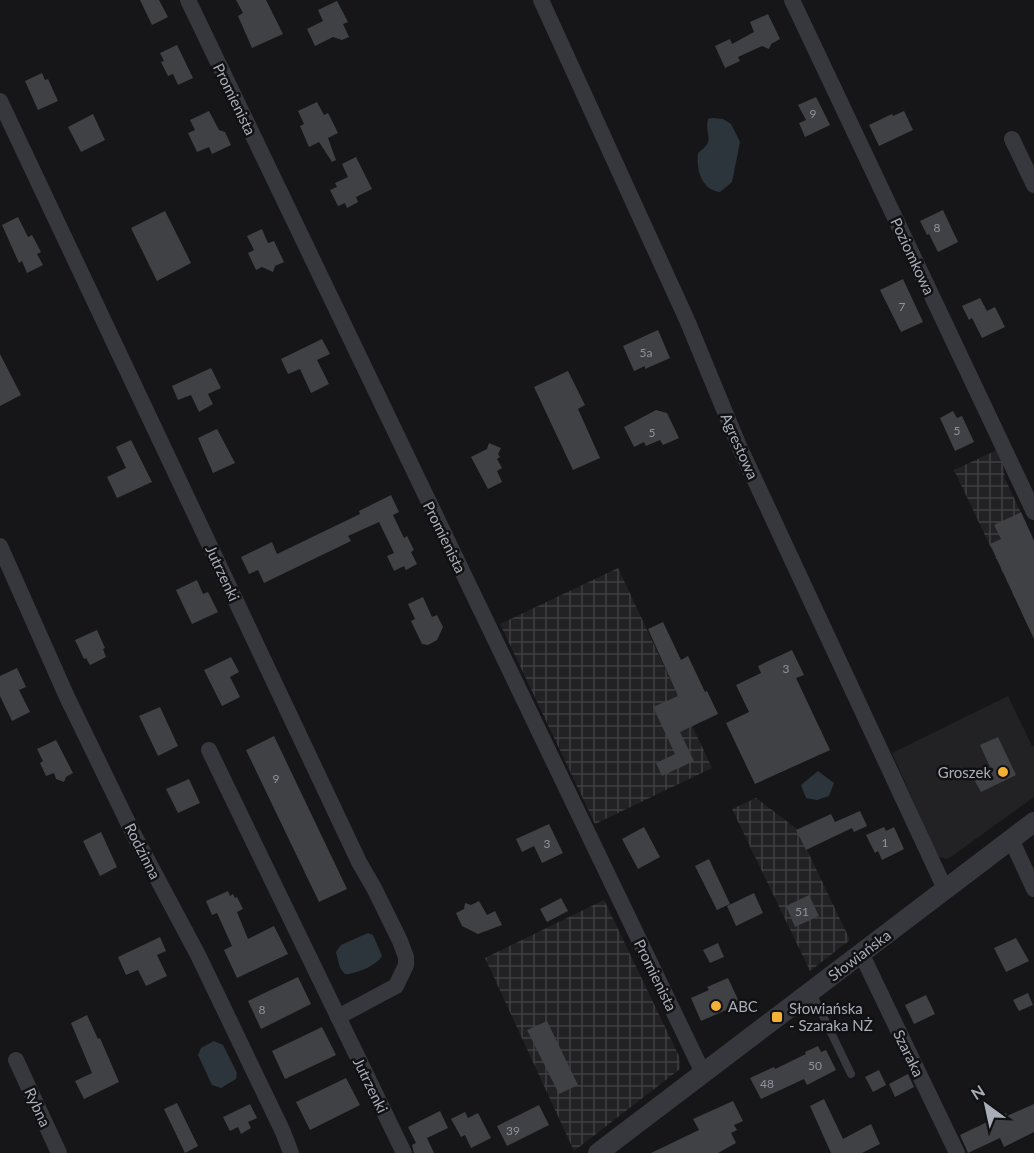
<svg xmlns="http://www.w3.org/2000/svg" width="1034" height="1153" viewBox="0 0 1034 1153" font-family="Lato,sans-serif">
<defs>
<pattern id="industrial-grid" width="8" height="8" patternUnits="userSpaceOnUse" patternTransform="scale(1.5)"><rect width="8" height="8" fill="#222225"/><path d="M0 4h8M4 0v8" fill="none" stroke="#3f3f43"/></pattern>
</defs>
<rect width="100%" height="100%" fill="#161618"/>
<path fill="#222225" d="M1008,696L1032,746H1034V797L948,859L938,857L892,753Z"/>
<g fill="url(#industrial-grid)">
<path d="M997,450L1003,463L1005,479L1034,540V633L1032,634L954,470Z"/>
<path d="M618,568L712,768L595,824L500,624Z"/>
<path d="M756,798L797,829L850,940L810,971L732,809Z"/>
<path d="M604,900L679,1056L680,1069L574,1151L485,958Z"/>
</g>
<g fill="#2c353c">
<path d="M712,118L723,119L731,124L740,142L732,182L720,192C701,190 696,168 698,153C717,139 704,137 708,119Z"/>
<path d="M818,771L834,783L829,796L817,800L806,798L801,785Z"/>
<path d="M368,933L373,935L382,956C376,966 356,974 345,974L340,968L336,952L341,945Z"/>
<path d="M214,1041L223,1045L237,1073L236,1079L221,1088L212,1085L198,1055L201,1048Z"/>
</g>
<g fill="#404145">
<path d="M140,0H159L168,17L152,25Z"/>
<path d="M236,0H266L283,34L252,48L238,16L243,13Z"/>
<path d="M337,1L348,22L343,24L349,37L342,40L333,37L315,46L307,29L323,21L318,10Z"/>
<path d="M768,14L780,39L771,44L769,49L762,46L738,57L740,61L725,68L715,46L730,39L732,44L754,32L750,22Z"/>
<path d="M177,45L193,78L178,85L173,74L168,76L161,62L164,61L160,53Z"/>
<path d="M42,73L45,80L48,79L58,101L38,110L25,81Z"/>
<path d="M816,97L830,125L805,137L799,123L806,120L798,105Z"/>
<path d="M317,102L324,115L328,113L338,133L328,138L336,160L332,162L319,142L309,147L300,126L304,124L298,111Z"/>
<path d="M209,111L219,130L225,132L231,145L212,154L209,147L197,152L188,133L195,130L190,120Z"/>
<path d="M904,111L913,130L879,146L869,125L892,114L893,116Z"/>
<path d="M93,114L105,140L81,152L68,127Z"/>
<path d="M356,157L372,189L356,197L358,202L347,208L345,203L338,206L330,190L337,187L335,183L348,177L342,164Z"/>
<path d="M943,210L958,242L938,252L929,234L927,235L920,221Z"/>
<path d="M165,211L191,263L157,281L131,228Z"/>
<path d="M18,217L28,237L32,235L41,252L37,254L43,265L27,273L22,261L19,263L2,225Z"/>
<path d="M262,229L268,243L274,241L284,262L275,266L273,272L262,267L256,270L248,253L254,250L247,236Z"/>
<path d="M903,279L923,322L901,332L880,290Z"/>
<path d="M980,298L987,311L995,307L1005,327L982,338L972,318L969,320L962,306Z"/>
<path d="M658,330L670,358L645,369V366L634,371L623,346Z"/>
<path d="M322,339L330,354L317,360L329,384L311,393L300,369L288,374L281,359Z"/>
<path d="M0,354L21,395L0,406Z"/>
<path d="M211,368L221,388L208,394L213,404L199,412L191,395L178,400L172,386Z"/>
<path d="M568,371L585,405L578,409L600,458L573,470L534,387Z"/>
<path d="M656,410L667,413L679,438L663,445L660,440L646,446L644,442L634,447L624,427Z"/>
<path d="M953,411L957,418L962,416L974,442L955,451L940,418Z"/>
<path d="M217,429L235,463L213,473L198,438Z"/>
<path d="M131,440L152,482L117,498L107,477L126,468L116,447Z"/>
<path d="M489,443L501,448L498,454L500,457L497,459L502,468L497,471L502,482L488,489L471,457L487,449Z"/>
<path d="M391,495L399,512L393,515L404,538L407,536L414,550L411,552L417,564L406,570L404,566L394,571L387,556L394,553L379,522L348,536L351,541L264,583L258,570L249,574L241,557L272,542L277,554L360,514L359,511Z"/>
<path d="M1021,512L1034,541V639L990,544L1001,539L994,525Z"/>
<path d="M197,580L203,594L208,592L218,612L192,624L176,590Z"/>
<path d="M423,597L432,617L437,615L443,627L437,640L428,645L422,644L411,621L415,619L408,604Z"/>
<path d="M663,622L681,660L688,656L705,692L707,691L718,714L680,732L694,761L662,776L656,763L675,754L653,707L678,696L648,629Z"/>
<path d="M97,630L105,648L103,649L106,657L90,665L86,658L84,659L75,640Z"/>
<path d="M792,650L804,675L796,678L830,750L755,784L726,723L749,712L736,685L761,673L758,666Z"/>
<path d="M231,657L239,672L230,677L240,697L222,706L204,670Z"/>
<path d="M17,668L26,687L19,690L30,712L12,721L0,696V676Z"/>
<path d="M160,707L178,746L158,756L139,716Z"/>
<path d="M274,736L347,889L319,902L246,750Z"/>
<path d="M998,737L1016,775L981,792L972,776L990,767L980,745Z"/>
<path d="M56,740L73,773L66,777L64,782L56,779L54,773L46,776L40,763L43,761L37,749Z"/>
<path d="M189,779L200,803L178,813L166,789Z"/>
<path d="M860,811L867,826L854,832L852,828L806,850L796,830L831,814L835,822Z"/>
<path d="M549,824L563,853L542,863L534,846L522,852L516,839Z"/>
<path d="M644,827L660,857L638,869L622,839Z"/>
<path d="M884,827L886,831L894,827L904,849L882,860L878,851L875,853L866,835Z"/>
<path d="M101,832L117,867L100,876L83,841Z"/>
<path d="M709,859L730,904L717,910L695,866Z"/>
<path d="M228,891L230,896L233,894L235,898L237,897L243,909L237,912L248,939L274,926L288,954L237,978L224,950L232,946L217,913L212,915L206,901Z"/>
<path d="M754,893L763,913L736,926L727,906Z"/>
<path d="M809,895L819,916L795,927L786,906Z"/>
<path d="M561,898L568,911L547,922L540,909Z"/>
<path d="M479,901L487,915L495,911L502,925L478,934L462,926L456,913L464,909L465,903L471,905Z"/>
<path d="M160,937L166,951L157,955L167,976L146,986L138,970L126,975L118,957Z"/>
<path d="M1016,938L1029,961L1006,972L994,948Z"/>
<path d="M718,943L724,957L710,963L703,950Z"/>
<path d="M298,977L311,1004L261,1029L248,1001Z"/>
<path d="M728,978L740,1004L701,1021L691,998L709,990L707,987Z"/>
<path d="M1028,993L1033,1005L1019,1011L1013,1000Z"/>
<path d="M926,995L935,1014L914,1024L905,1005Z"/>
<path d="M87,1015L98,1039L100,1038L119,1082L84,1099L75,1081L92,1073L71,1023Z"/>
<path d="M547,1021L578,1085L559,1094L527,1030Z"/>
<path d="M322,1027L336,1055L285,1079L272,1051Z"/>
<path d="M818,1046L821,1052L826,1050L836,1070L807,1085L804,1079L761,1099L750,1078L774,1067L775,1069L806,1054L805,1052Z"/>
<path d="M879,1070L886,1085L873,1092L865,1077Z"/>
<path d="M908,1074L914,1087L895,1097L889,1084Z"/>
<path d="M346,1078L360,1105L310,1130L296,1102Z"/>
<path d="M824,1099L843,1139L871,1124L880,1144L862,1153H831L810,1106Z"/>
<path d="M733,1101L743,1121L734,1125L737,1130L731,1133L736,1143L718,1153H651L699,1130L693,1119Z"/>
<path d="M177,1103L198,1146L185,1153L164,1109Z"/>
<path d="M250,1104L257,1118L248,1122L251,1128L241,1134L238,1127L230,1131L223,1117Z"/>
<path d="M1034,1104V1132L1004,1147L1000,1138L968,1153L960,1135L1006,1113L1007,1116Z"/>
<path d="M539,1105L549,1125L507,1146L497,1126Z"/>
<path d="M440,1111L448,1128L427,1138L434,1153H414L412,1145L416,1143L408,1127Z"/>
<path d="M465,1112L468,1118L478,1113L491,1138L471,1148L465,1135L461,1137L451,1119Z"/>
</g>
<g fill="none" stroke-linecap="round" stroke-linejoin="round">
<path stroke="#37383d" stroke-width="8" d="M811,991L851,1074"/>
<g stroke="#37383d" stroke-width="16">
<path d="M188,0L703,1073"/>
<path d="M541,0L687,320L739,446L945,889"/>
<path d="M792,0L1034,512"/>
<path d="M0,101L359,862L374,888L400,941L406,957V965L396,986L338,1017"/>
<path d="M1012,139L1034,185"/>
<path d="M0,546L67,697L134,835L198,955L283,1132L291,1153"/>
<path d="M209,750L404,1153"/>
<path d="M1011,839L1034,889"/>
<path d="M861,953L957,1153"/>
<path d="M16,1060L59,1153"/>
</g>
<path stroke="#37383d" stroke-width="20" d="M598,1153L1034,822"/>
</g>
<g fill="#f2b134" stroke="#111113" stroke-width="2">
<circle cx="1003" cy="772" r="6"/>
<circle cx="716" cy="1006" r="6"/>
<rect x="771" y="1011" width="12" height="12" rx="3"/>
</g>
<g text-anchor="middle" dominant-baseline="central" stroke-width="5" stroke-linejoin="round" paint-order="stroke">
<g font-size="12" fill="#8e929b">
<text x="813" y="113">9</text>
<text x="937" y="227">8</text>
<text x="902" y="306">7</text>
<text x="646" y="352">5a</text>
<text x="957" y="430">5</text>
<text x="652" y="432">5</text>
<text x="786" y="668">3</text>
<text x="276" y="778">9</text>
<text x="885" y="842">1</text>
<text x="547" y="843">3</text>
<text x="802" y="911">51</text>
<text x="262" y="1009">8</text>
<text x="815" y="1065">50</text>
<text x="767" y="1083">48</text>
<text x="513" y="1130">39</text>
</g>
<g font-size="15" fill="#a8adb8" stroke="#111113">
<text transform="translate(235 99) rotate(64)">Promienista</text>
<text transform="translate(913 256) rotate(65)">Poziomkowa</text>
<text transform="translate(740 446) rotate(66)">Agrestowa</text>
<text transform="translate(445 537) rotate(64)">Promienista</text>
<text transform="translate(223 573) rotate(65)">Jutrzenki</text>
<text transform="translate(143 851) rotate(63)">Rodzinna</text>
<text transform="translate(859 955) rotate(-37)">Słowiańska</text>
<text transform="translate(656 975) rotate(64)">Promienista</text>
<text transform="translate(909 1053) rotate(64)">Szaraka</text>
<text transform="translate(371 1085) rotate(64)">Jutrzenki</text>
<text transform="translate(38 1107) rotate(65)">Rybna</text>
</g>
<g font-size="15" fill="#a8adb8" stroke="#111113" text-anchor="start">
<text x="991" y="772" text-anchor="end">Groszek</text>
<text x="728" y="1006">ABC</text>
<text x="789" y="1008">Słowiańska<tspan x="789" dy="17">- Szaraka NŻ</tspan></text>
</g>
</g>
<g transform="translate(986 1105) rotate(327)" stroke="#111113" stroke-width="4.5" paint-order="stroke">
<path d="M0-4.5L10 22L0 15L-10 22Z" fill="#a8adb8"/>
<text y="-9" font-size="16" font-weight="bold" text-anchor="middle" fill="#a8adb8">N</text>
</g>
</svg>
